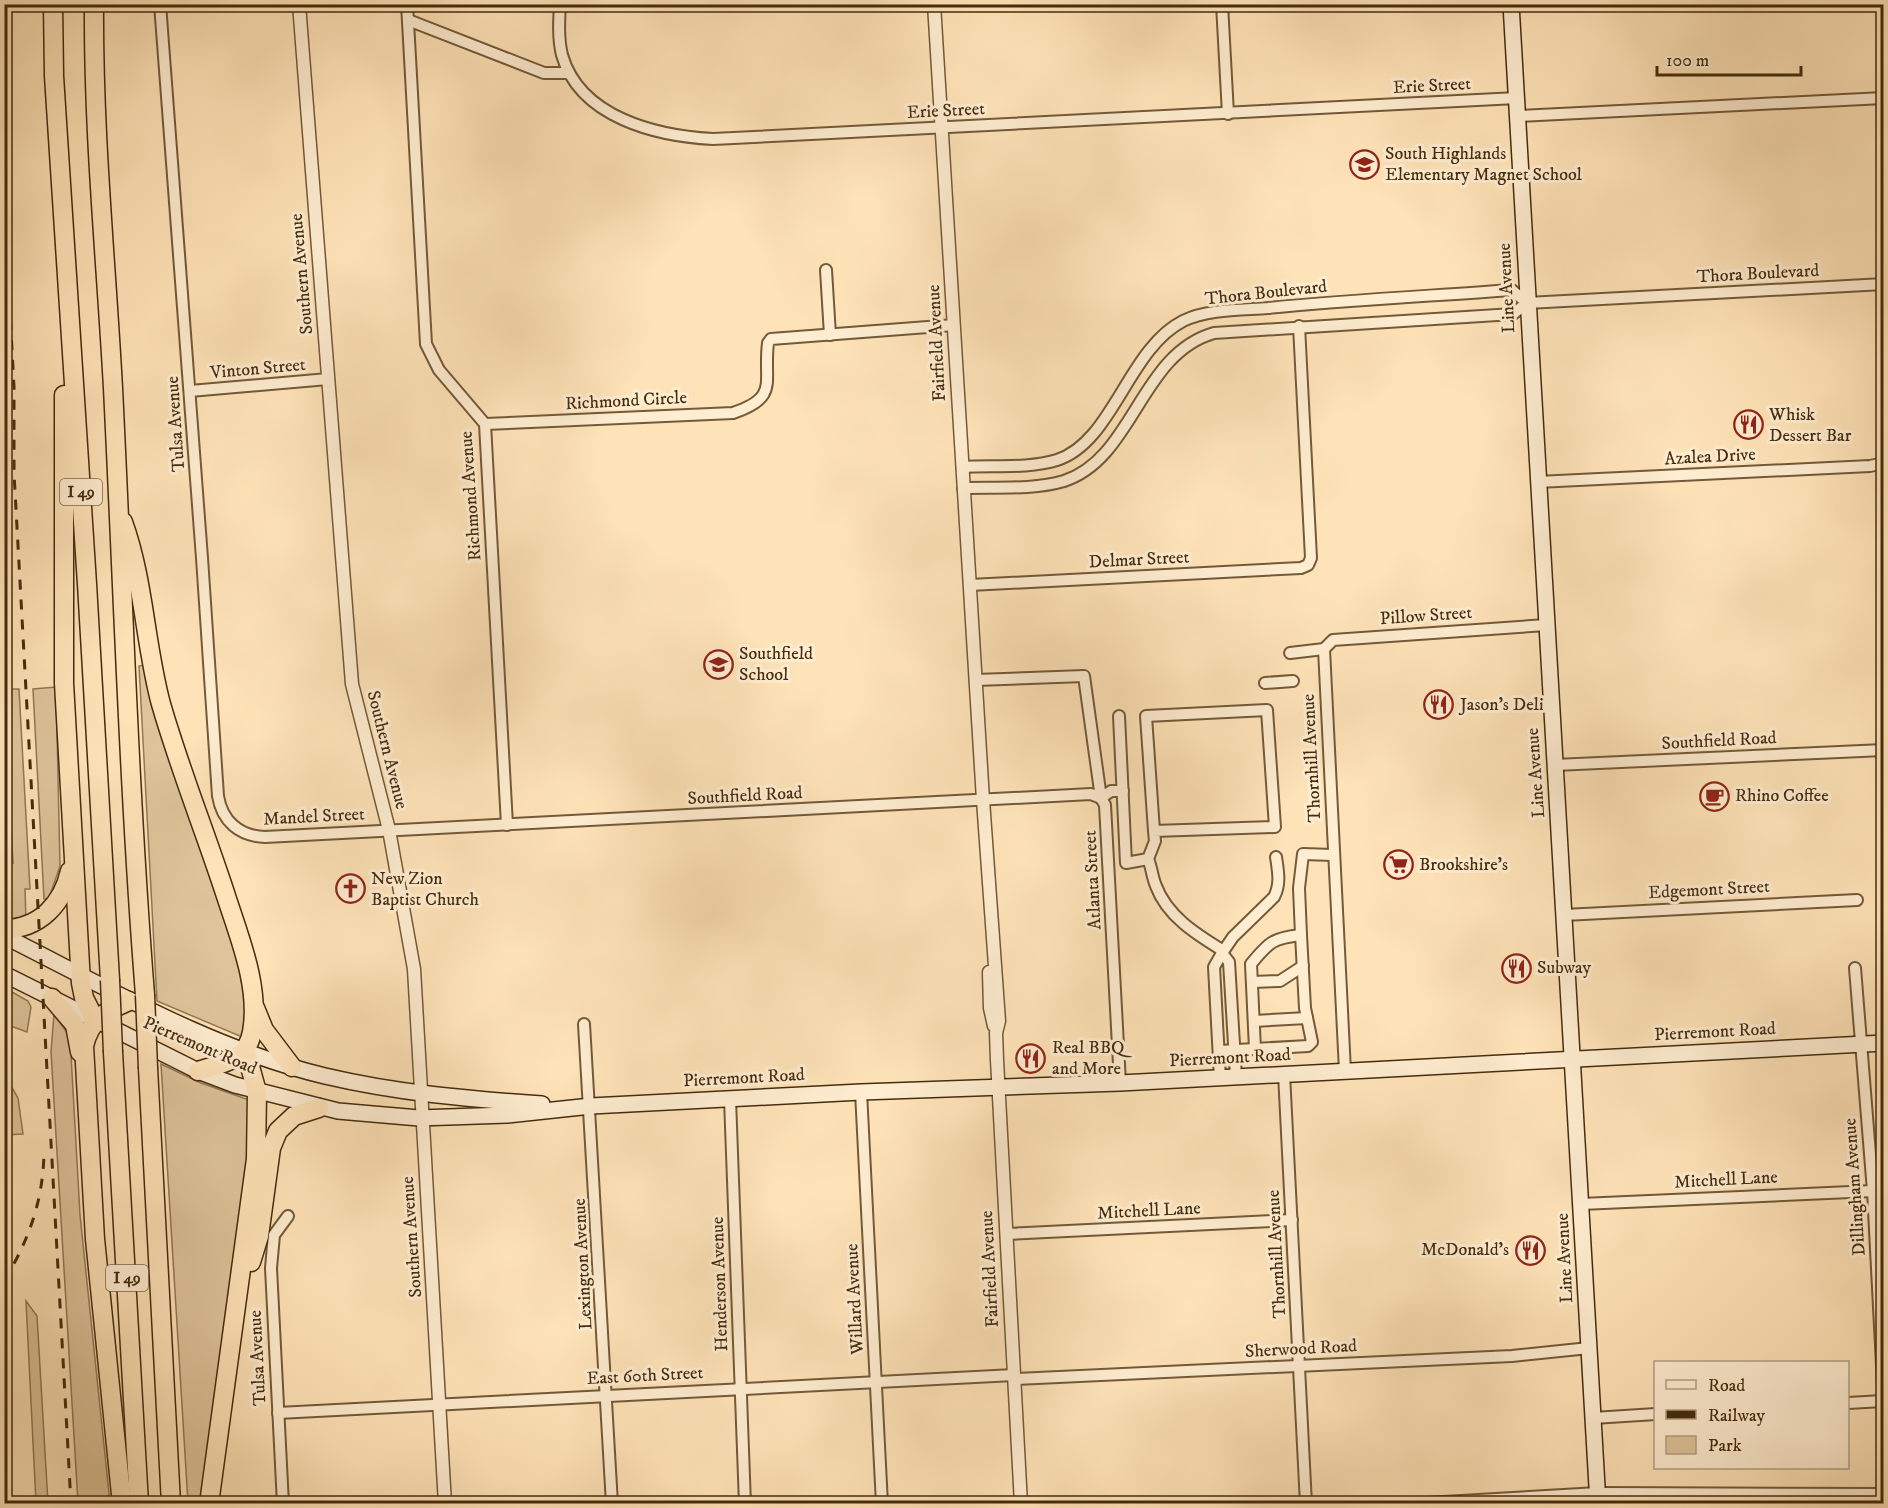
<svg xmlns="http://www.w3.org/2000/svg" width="1888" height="1508" viewBox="0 0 1888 1508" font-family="'IM FELL DW Pica',serif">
<rect width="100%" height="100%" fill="#ffe3b8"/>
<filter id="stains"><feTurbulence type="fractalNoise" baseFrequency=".00333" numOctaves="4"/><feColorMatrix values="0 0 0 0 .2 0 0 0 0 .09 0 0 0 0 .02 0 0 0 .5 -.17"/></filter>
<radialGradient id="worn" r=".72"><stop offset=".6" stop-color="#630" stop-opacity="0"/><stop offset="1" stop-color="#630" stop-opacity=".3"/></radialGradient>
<g fill="#dfc49b" stroke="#927854" stroke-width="1.5">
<path d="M144,665L242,966L247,1000L242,1037L157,1001L139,666Z"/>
<path d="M56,687L60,866L47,904V899H44L33,689Z"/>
<path d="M4,689H19L30,889H25L26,921L5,924V864L13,863Z"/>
<path d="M5,988L28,1001L31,1007L27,1032L5,1024Z"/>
<path d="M54,1014L70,1037L80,1215L110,1503H78L51,1052Z"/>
<path d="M161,1064L201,1083L252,1101L253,1139L203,1503H188Z"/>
<path d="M4,1074L18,1098L23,1134L5,1135Z"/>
<path d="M26,1301L37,1316L48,1503H36Z"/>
</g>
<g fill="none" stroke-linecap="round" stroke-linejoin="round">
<defs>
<g id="minor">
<path d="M160,4L202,558L218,796C222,821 239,836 265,837L1091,794L1101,798L1111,791H1123"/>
<path d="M407,4L426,344L439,370L485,424L507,825"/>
<path d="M560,4C559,21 558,39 562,55C580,118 657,136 713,139L1517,98"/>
<path d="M1222,4L1228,114"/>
<path d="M317,5L325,4"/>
<path d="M408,20L544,73H569"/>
<path d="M1518,116L1884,98"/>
<path d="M826,270L830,335"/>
<path d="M190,391L328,379"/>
<path d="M485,424L733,413C780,397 763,383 768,343L771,339L954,325"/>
<path d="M962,467C992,465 1028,469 1057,460C1113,442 1128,349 1183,321C1208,309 1241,310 1268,308C1349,300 1431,296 1512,290L1527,303"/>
<path d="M1537,482L1870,466L1884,463"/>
<path d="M963,488C995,487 1034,490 1064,481C1134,458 1140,354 1214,333L1513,314L1527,303L1884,284"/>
<path d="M970,585L1301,568L1308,565L1311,558L1299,326"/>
<path d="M1290,653L1324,649"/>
<path d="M976,680L1084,676L1101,798L1105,805L1120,1083"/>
<path d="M1265,683L1293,681"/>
<path d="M1119,716L1126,863L1148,859L1155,841L1154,831L1146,716L1267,710L1275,827L1154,831"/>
<path d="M1555,765L1884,750"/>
<path d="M1148,859C1152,868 1152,877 1156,886C1167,916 1196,934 1222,950"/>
<path d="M1564,915L1857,900"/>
<path d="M1222,953L1233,937L1274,897C1281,884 1278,871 1276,857"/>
<path d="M1855,968L1873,1191L1884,1404"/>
<path d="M1252,982L1280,981L1303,966"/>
<path d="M1254,1021L1307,1018"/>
<path d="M584,1024L612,1504"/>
<path d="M1255,1049L1251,964C1269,942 1273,938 1301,935"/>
<path d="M1219,1051L1308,1046L1312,1042L1305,1008L1301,935L1299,888L1303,854L1333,855"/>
<path d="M1345,1071L1324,649L1333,640L1546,625"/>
<path d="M1284,1074L1306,1504"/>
<path d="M1220,1078L1214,967L1222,953L1229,962L1236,1077"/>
<path d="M861,1092L882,1504"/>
<path d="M730,1099L745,1504"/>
<path d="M1581,1204L1873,1191"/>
<path d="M1007,1234L1292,1220"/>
<path d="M1014,1379L1512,1356L1589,1348"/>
<path d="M1848,1403L1883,1401"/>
<path d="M278,1413L1014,1375"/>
<path d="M1593,1418L1656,1414"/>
<path d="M283,1504L271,1268L274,1235L288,1216"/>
<path d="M1408,1504L1598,1493L1884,1494"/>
</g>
<g id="tertiary">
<path d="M299,4L352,684L389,830L414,969L445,1504"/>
<path d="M934,4L983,800L999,1021L996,1033L997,1060L1021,1504"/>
<path d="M989,972L990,1008L994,1026"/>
</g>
<g id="secondary">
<path d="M1511,4L1598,1504"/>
<path d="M4,936C108,988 211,1049 325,1076C397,1093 468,1099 542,1104"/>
<path d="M4,974L198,1071L235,1085L338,1111L419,1118L507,1115L591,1106L861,1092L1120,1083L1884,1043"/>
</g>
<g id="motorway">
<path d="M53,4L54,76L87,584L110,980"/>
<path d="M94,4C93,132 106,260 113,388C123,590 129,792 145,995"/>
<path d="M64,395V683L81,983L84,998L95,1020"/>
<path d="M123,522C144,580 145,645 161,704C180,770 206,834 227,899C240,939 260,988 252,1032C247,1061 223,1063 198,1071"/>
<path d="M4,929C40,929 63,903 70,871"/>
<path d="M52,998L75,1025L80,1052"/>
<path d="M255,1008L264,1030L292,1067"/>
<path d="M113,1052L139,1504"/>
<path d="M148,1068L171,1504"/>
<path d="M251,1262L259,1236L271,1148L278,1131L294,1116L319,1108"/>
<path d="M122,1504L95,1239L84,1046C90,1019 106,1011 129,1001"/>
<path d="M209,1504L256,1159L257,1092L246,1052"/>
</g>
</defs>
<use href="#minor" stroke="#735a38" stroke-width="14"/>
<use href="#tertiary" stroke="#735a38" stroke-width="15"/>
<use href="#secondary" stroke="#442c0d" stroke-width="18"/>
<use href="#motorway" stroke="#442c0d" stroke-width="21"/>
<use href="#minor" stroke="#ffedd1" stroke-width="10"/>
<use href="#tertiary" stroke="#ffedd1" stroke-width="12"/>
<use href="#secondary" stroke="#ffedd1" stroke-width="15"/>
<use href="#motorway" stroke="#ffe3b8" stroke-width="18"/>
<g stroke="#442c0d" stroke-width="3" stroke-dasharray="10 10" stroke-linecap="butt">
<path d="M4,200L14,387V473L71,1504"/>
<path d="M4,1281C29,1240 43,1201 44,1153"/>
</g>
<defs>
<g id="motorway-bridge">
<path d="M110,980L113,1052"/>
<path d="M145,995L148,1068"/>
</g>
</defs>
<use href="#motorway-bridge" stroke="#442c0d" stroke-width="21" stroke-linecap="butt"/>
<use href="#motorway-bridge" stroke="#ffe3b8" stroke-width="18"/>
</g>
<defs>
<symbol id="school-ring" viewBox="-11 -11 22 22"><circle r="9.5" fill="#ffedd1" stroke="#8f2418" stroke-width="1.5"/><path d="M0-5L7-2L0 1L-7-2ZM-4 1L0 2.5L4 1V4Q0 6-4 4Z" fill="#8f2418"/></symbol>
<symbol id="restaurant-ring" viewBox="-11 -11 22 22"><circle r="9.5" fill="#ffedd1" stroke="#8f2418" stroke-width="1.5"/><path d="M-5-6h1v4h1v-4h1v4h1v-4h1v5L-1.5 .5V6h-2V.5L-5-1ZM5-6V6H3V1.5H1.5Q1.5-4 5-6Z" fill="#8f2418"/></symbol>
<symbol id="cafe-ring" viewBox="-11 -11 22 22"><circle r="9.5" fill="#ffedd1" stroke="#8f2418" stroke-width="1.5"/><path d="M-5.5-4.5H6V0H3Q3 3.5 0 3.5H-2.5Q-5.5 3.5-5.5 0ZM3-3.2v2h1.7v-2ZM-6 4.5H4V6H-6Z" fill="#8f2418"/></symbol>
<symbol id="supermarket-ring" viewBox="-11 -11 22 22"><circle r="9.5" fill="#ffedd1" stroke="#8f2418" stroke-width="1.5"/><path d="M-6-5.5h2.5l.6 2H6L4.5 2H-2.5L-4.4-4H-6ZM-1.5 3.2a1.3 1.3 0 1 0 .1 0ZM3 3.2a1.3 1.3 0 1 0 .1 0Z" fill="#8f2418"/></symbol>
<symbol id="church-ring" viewBox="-11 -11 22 22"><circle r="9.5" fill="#ffedd1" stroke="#8f2418" stroke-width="1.5"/><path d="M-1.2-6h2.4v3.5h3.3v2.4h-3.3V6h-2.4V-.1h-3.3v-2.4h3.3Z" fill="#8f2418"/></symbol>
</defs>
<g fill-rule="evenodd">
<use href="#school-ring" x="1348" y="148" width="33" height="33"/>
<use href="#restaurant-ring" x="1732" y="408" width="33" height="33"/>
<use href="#school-ring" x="702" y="648" width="33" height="33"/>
<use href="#restaurant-ring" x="1422" y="688" width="33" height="33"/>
<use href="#cafe-ring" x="1698" y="780" width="33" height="33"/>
<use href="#supermarket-ring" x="1382" y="848" width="33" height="33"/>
<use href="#church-ring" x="334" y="872" width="33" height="33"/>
<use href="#restaurant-ring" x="1500" y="952" width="33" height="33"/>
<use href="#restaurant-ring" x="1014" y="1042" width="33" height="33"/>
<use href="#restaurant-ring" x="1514" y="1234" width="33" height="33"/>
</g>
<g text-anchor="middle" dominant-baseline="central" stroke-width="6" stroke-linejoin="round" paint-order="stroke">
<g fill="#ffedd1" stroke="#7c6648" stroke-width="1.5">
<rect x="60" y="479" width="42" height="26" rx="4.5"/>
<rect x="106" y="1265" width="42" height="26" rx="4.5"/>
</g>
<g font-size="16" font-weight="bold" fill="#442c0d">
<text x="81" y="492">I 49</text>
<text x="127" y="1278">I 49</text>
</g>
<g font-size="18" fill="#442c0d" stroke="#ffedd1">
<text transform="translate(1432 86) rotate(-3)">Erie Street</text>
<text transform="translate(946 111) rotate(-3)">Erie Street</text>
<text transform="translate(302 274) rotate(-95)">Southern Avenue</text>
<text transform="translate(1758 274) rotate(-3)">Thora Boulevard</text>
<text transform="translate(1507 288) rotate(-93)">Line Avenue</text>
<text transform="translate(1266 293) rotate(-6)">Thora Boulevard</text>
<text transform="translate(937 343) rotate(-93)">Fairfield Avenue</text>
<text transform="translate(258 369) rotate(-5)">Vinton Street</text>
<text transform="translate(626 401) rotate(-3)">Richmond Circle</text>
<text transform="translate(176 424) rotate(-94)">Tulsa Avenue</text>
<text transform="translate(1710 457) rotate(-3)">Azalea Drive</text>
<text transform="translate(471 496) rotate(-94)">Richmond Avenue</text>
<text transform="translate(1139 560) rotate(-3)">Delmar Street</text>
<text transform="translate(1426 616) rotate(-4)">Pillow Street</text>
<text transform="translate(1719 741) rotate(-3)">Southfield Road</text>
<text transform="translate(387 750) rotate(76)">Southern Avenue</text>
<text transform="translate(1312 758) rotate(-93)">Thornhill Avenue</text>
<text transform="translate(1536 773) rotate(-94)">Line Avenue</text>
<text transform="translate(745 796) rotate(-3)">Southfield Road</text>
<text transform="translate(314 817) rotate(-3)">Mandel Street</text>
<text transform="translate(1093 880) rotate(-93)">Atlanta Street</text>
<text transform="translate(1709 890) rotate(-3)">Edgemont Street</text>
<text transform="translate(1715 1032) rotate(-3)">Pierremont Road</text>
<text transform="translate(200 1046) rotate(23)">Pierremont Road</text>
<text transform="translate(1230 1058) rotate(-3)">Pierremont Road</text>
<text transform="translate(744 1078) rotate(-3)">Pierremont Road</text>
<text transform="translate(1726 1180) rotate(-3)">Mitchell Lane</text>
<text transform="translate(1855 1187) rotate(-94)">Dillingham Avenue</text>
<text transform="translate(1149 1211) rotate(-3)">Mitchell Lane</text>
<text transform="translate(412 1237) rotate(-94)">Southern Avenue</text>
<text transform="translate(1277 1254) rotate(-93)">Thornhill Avenue</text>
<text transform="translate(1565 1258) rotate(-93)">Line Avenue</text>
<text transform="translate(583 1264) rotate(-93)">Lexington Avenue</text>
<text transform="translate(990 1269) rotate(-93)">Fairfield Avenue</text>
<text transform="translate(720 1284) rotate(-92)">Henderson Avenue</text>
<text transform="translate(855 1299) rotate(-93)">Willard Avenue</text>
<text transform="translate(1301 1349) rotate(-3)">Sherwood Road</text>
<text transform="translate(258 1358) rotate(-93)">Tulsa Avenue</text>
<text transform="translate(645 1376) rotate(-3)">East 60th Street</text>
</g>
<g font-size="18" fill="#442c0d" stroke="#ffedd1" text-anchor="start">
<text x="1385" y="154">South Highlands<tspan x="1385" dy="21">Elementary Magnet School</tspan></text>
<text x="1769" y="415">Whisk<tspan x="1769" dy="21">Dessert Bar</tspan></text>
<text x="739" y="654">Southfield<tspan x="739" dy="21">School</tspan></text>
<text x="1460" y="705">Jason's Deli</text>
<text x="1735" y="796">Rhino Coffee</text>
<text x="1419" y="865">Brookshire's</text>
<text x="371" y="879">New Zion<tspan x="371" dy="21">Baptist Church</tspan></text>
<text x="1537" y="968">Subway</text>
<text x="1052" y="1048">Real BBQ<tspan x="1052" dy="21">and More</tspan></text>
<text x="1509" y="1250" text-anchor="end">McDonald's</text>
</g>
</g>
<rect width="1888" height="1508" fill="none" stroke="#ffe3b8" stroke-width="24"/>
<rect x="6" y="6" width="1876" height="1496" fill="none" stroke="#442c0d" stroke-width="3"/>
<rect x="12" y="12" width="1864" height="1484" fill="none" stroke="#442c0d" stroke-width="1.5"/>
<rect x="1654" y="1361" width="195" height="108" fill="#ffedd1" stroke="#b4a083" stroke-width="1.5"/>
<rect x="1666" y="1380" width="30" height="9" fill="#ffedd1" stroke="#b4a083" stroke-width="1.5"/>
<text x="1708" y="1391" font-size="18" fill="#442c0d">Road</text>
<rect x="1666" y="1410" width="30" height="9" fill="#442c0d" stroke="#b4a083" stroke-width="1.5"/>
<text x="1708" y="1421" font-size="18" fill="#442c0d">Railway</text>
<rect x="1666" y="1436" width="30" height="18" fill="#dfc49b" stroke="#b4a083" stroke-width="1.5"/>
<text x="1708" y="1451" font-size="18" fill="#442c0d">Park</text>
<path d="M1657 66v9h144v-9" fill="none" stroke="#442c0d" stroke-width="3"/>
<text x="1666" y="66" font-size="18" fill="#442c0d" stroke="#ffedd1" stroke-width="4.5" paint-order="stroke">100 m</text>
<rect width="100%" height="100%" filter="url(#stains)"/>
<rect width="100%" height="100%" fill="url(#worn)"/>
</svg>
